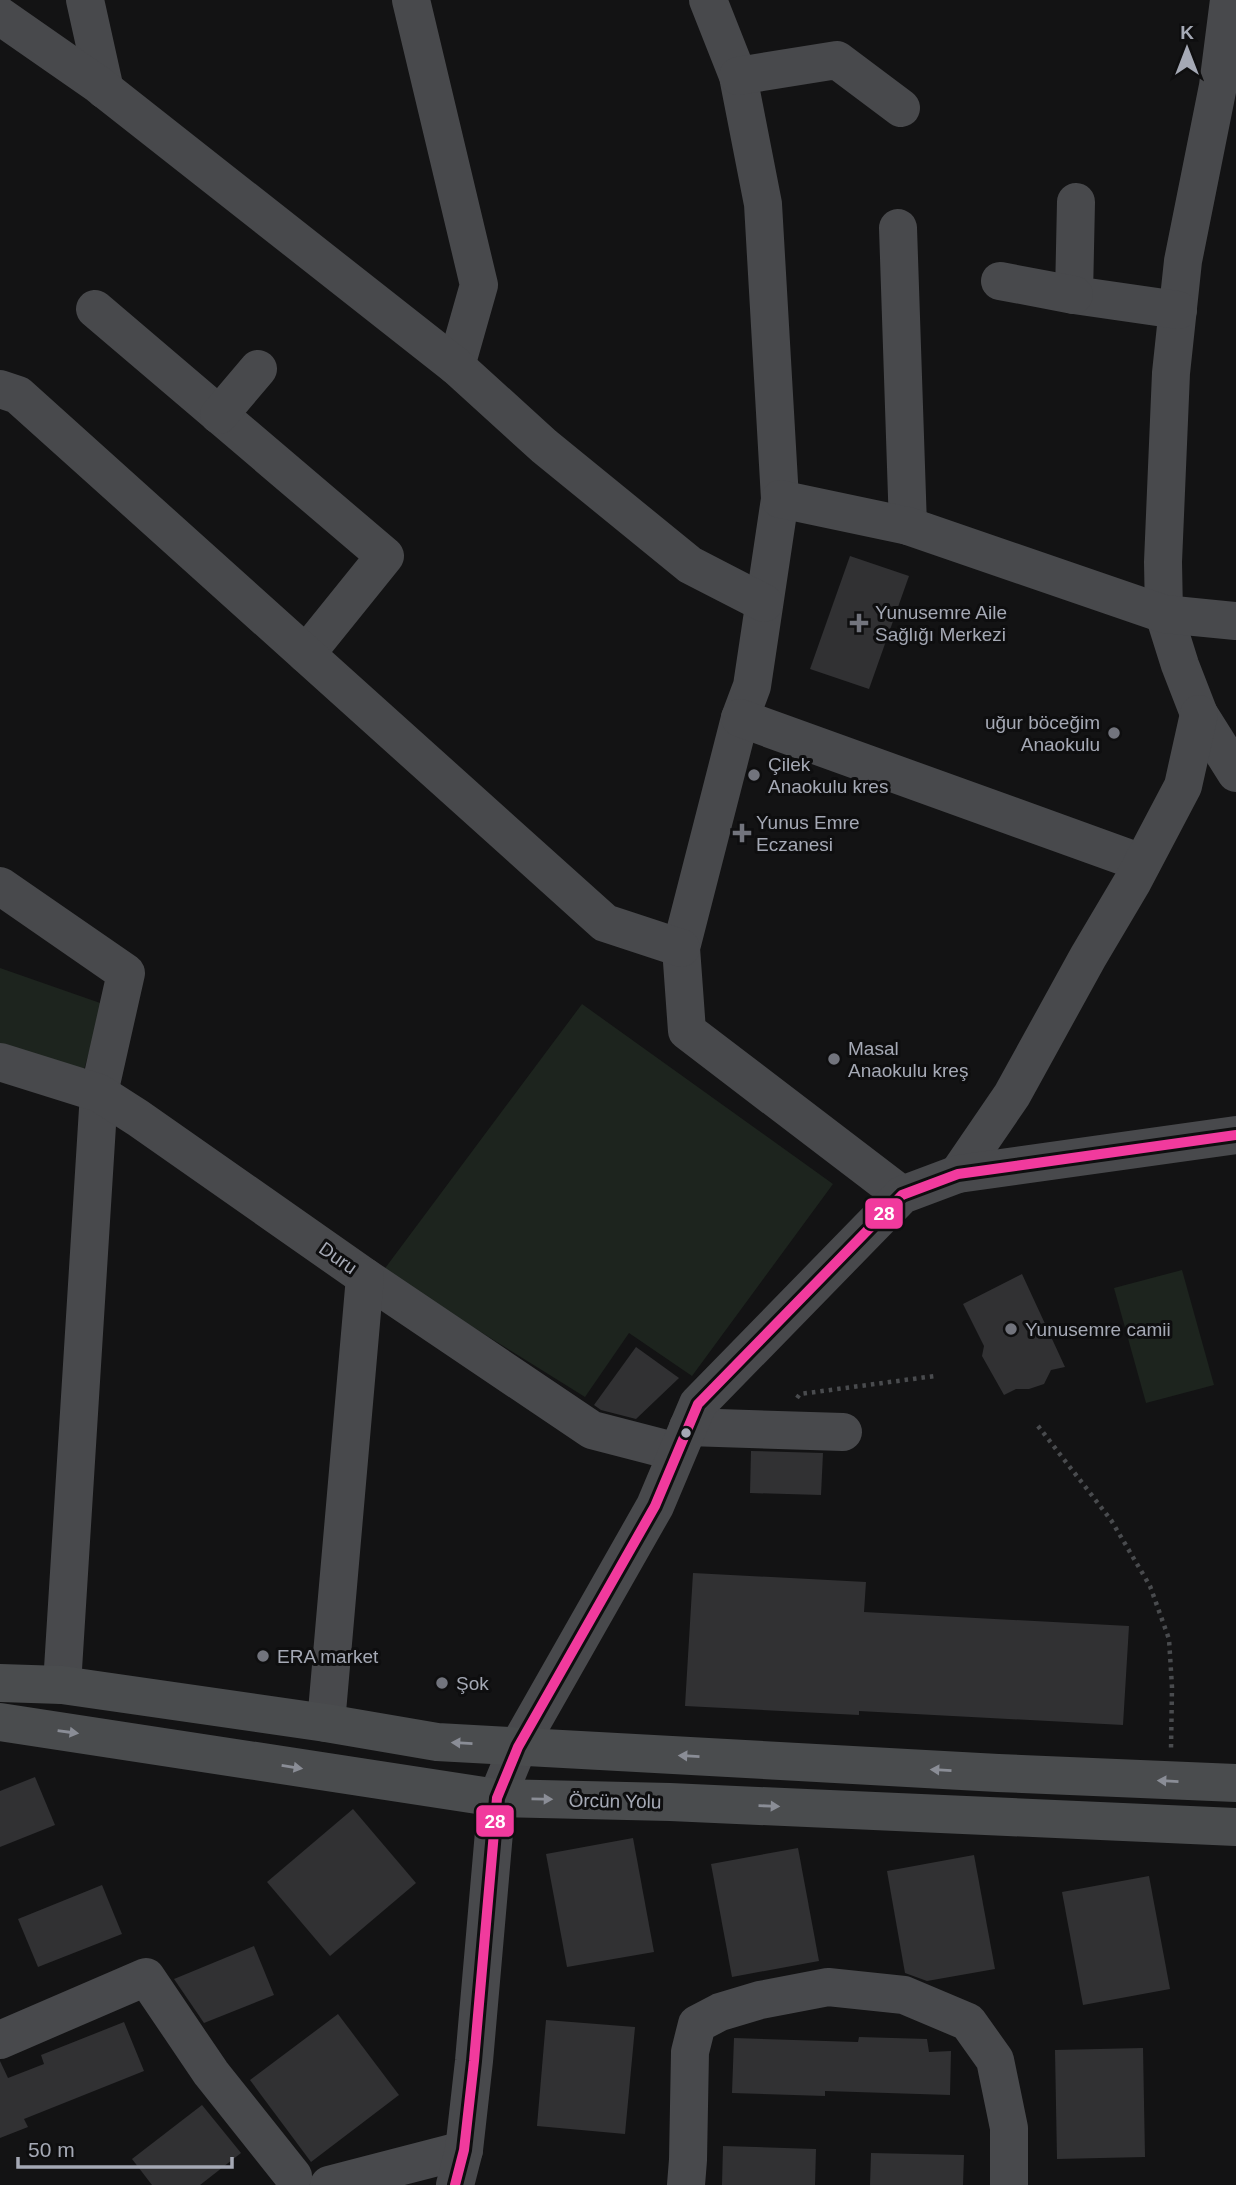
<svg xmlns="http://www.w3.org/2000/svg" width="1236" height="2185" viewBox="0 0 1236 2185" font-family="Arial,sans-serif">
<rect width="100%" height="100%" fill="#131314"/>
<g fill="#1d241e">
<path d="M0,968L103,1004L83,1073L0,1044Z"/>
<path d="M582,1004L833,1184L692,1376L629,1333L585,1397L383,1271Z"/>
<path d="M1182,1270L1214,1385L1146,1403L1114,1288Z"/>
</g>
<g fill="#313133">
<path d="M850,556L909,576L869,689L810,669Z"/>
<path d="M1022,1274L1065,1367L1051,1370L1044,1384L1029,1389H1016L1004,1395L982,1356L984,1346L963,1304Z"/>
<path d="M636,1347L679,1378L636,1419L601,1410L594,1405Z"/>
<path d="M751,1451L823,1453L821,1495L750,1493Z"/>
<path d="M693,1573L866,1582L864,1612L1129,1626L1123,1725L859,1711V1715L685,1706Z"/>
<path d="M35,1777L55,1825L0,1847V1791Z"/>
<path d="M353,1809L416,1883L330,1956L267,1882Z"/>
<path d="M633,1838L654,1952L567,1967L546,1854Z"/>
<path d="M798,1848L819,1961L732,1977L711,1864Z"/>
<path d="M974,1855L995,1969L927,1981L905,1973L887,1871Z"/>
<path d="M1149,1876L1170,1989L1083,2005L1062,1892Z"/>
<path d="M102,1885L122,1934L38,1967L18,1919Z"/>
<path d="M254,1946L274,1995L204,2023L174,1979Z"/>
<path d="M338,2014L399,2095L311,2162L250,2080Z"/>
<path d="M546,2020L635,2027L625,2134L537,2126Z"/>
<path d="M124,2022L144,2071L24,2119L28,2127L0,2138V2061L8,2078L44,2064L41,2055Z"/>
<path d="M859,2037L927,2039L929,2052L951,2051L950,2095L825,2091V2096L732,2093L734,2038L858,2042Z"/>
<path d="M1143,2048L1145,2157L1057,2159L1055,2050Z"/>
<path d="M202,2105L241,2153L200,2185H152L132,2159Z"/>
<path d="M723,2146L816,2149L815,2185H722Z"/>
<path d="M871,2153L964,2155L963,2185H870Z"/>
</g>
<g fill="none" stroke-linecap="round" stroke-linejoin="round">
<g stroke="#494b4e" stroke-width="4.5" stroke-dasharray="3.5 5" stroke-linecap="butt">
<path d="M797,1398L800,1394L935,1376"/>
<path d="M1038,1426L1111,1520L1150,1586L1169,1639L1172,1687L1171,1749"/>
</g>
<g stroke="#48494c" stroke-width="38">
<path d="M85,0L105,90"/>
<path d="M411,0L479,285L456,366"/>
<path d="M708,0L738,76L763,204L780,499L752,686L740,718L681,948L687,1031L902,1195"/>
<path d="M1229,0L1218,86L1183,261L1171,373L1163,562L1164,614L1180,665L1199,714L1236,773"/>
<path d="M0,16L99,85L456,366L544,446L690,565L764,603"/>
<path d="M738,76L837,60L901,108"/>
<path d="M1076,202L1074,295L1178,310"/>
<path d="M898,228L908,526"/>
<path d="M1000,281L1074,295"/>
<path d="M95,309L385,556L306,654"/>
<path d="M0,389L18,395L605,923L681,948"/>
<path d="M219,415L258,369"/>
<path d="M780,499L908,526L1164,614L1236,621"/>
<path d="M740,718L1142,863"/>
<path d="M0,886L126,973L99,1093L62,1685"/>
<path d="M0,1062L99,1093L138,1118L365,1277L592,1430L677,1452"/>
<path d="M958,1174L1012,1095L1088,957L1133,881L1183,786L1199,714"/>
<path d="M688,1427L843,1432"/>
<path d="M326,1723L365,1277"/>
<path d="M0,2040L146,1977L211,2073L293,2176"/>
<path d="M329,2185L464,2150"/>
<path d="M455,2185L464,2150L474,2061L497,1798L518,1747L655,1506L698,1404L902,1195L958,1174L1236,1135"/>
<path d="M686,2185L688,2160L690,2052L697,2024L720,2012L760,2000L828,1987L904,1995L968,2022L995,2060L1009,2128V2185"/>
</g>
<g stroke="#4a4c4e" stroke-width="38">
<path d="M0,1683L62,1685L326,1723L437,1742L998,1773L1236,1783"/>
<path d="M0,1722L497,1798L670,1802L1236,1827"/>
</g>
<defs>
<path id="bus-1" d="M455,2185L464,2150L474,2061L497,1798L518,1747L655,1506L698,1404L902,1195L958,1174L1236,1135"/>
</defs>
<use href="#bus-1" stroke="#0e0e0f" stroke-width="16"/>
<use href="#bus-1" stroke="#f13a9d" stroke-width="10"/>
</g>
<defs><path id="oneway-solid" d="M-6-.8H1V-3.2L6.5 0L1 3.2V.8H-6Z" transform="scale(1.75)"/></defs>
<g fill="#8a8d96">
<use href="#oneway-solid" transform="translate(68 1732) rotate(8)"/>
<use href="#oneway-solid" transform="translate(462 1743) rotate(-177)"/>
<use href="#oneway-solid" transform="translate(689 1756) rotate(-177)"/>
<use href="#oneway-solid" transform="translate(292 1767) rotate(9)"/>
<use href="#oneway-solid" transform="translate(941 1770) rotate(-177)"/>
<use href="#oneway-solid" transform="translate(1168 1781) rotate(-177)"/>
<use href="#oneway-solid" transform="translate(542 1799) rotate(1)"/>
<use href="#oneway-solid" transform="translate(769 1806) rotate(2)"/>
</g>
<g fill="#72747d" stroke="#0e0e0f" stroke-width="2.5">
<path d="M855.5 612.5h7v7h7v7h-7v7h-7v-7h-7v-7h7z"/>
<circle cx="1114" cy="733" r="7"/>
<circle cx="754" cy="775" r="7"/>
<path d="M738.5 822.5h7v7h7v7h-7v7h-7v-7h-7v-7h7z"/>
<circle cx="834" cy="1059" r="7"/>
<circle cx="1011" cy="1329" r="7"/>
<circle cx="263" cy="1656" r="7"/>
<circle cx="442" cy="1683" r="7"/>
</g>
<circle fill="#a5a9b5" stroke="#0e0e0f" stroke-width="2.5" cx="686" cy="1433" r="6"/>
<g text-anchor="middle" dominant-baseline="central" stroke-width="6" stroke-linejoin="round" paint-order="stroke">
<g font-size="19" fill="#a5a9b5" stroke="#0e0e0f" text-anchor="start">
<text x="875" y="612">Yunusemre Aile<tspan x="875" dy="22">Sağlığı Merkezi</tspan></text>
<text x="1100" y="722" text-anchor="end">uğur böceğim<tspan x="1100" dy="22">Anaokulu</tspan></text>
<text x="768" y="764">Çilek<tspan x="768" dy="22">Anaokulu kres</tspan></text>
<text x="756" y="822">Yunus Emre<tspan x="756" dy="22">Eczanesi</tspan></text>
<text x="848" y="1048">Masal<tspan x="848" dy="22">Anaokulu kreş</tspan></text>
<text x="1025" y="1329">Yunusemre camii</text>
<text x="277" y="1656">ERA market</text>
<text x="456" y="1683">Şok</text>
</g>
<g font-size="19" fill="#a5a9b5" stroke="#0e0e0f">
<text transform="translate(338 1258) rotate(35)">Duru</text>
<text transform="translate(615 1801) rotate(1)">Örcün Yolu</text>
</g>
</g>
<g stroke="#0e0e0f" stroke-width="2.5">
<rect x="864" y="1197" width="40" height="33" rx="7" fill="#f13a9d"/>
<rect x="475" y="1804" width="40" height="34" rx="7" fill="#f13a9d"/>
</g>
<g font-size="19" text-anchor="middle" font-weight="bold" fill="#fff">
<text x="884" y="1220">28</text>
<text x="495" y="1828">28</text>
</g>
<g transform="translate(1187 49)" stroke="#0e0e0f" stroke-width="5" paint-order="stroke">
<path d="M0-5L12 26L0 18L-12 26Z" fill="#a5a9b5"/>
<text y="-10" font-size="19" font-weight="bold" text-anchor="middle" fill="#a5a9b5">K</text>
</g>
<path d="M18 2157v10h214v-10" fill="none" stroke="#a5a9b5" stroke-width="3.5"/>
<text x="28" y="2157" font-size="21" fill="#a5a9b5" stroke="#0e0e0f" stroke-width="5" paint-order="stroke">50 m</text>
</svg>
